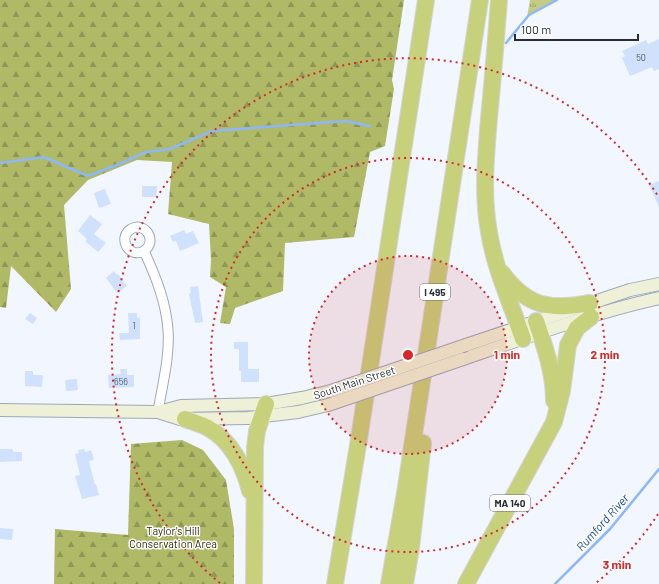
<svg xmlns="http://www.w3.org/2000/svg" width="659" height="584" viewBox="0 0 659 584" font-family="Barlow,sans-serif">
<defs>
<pattern id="forest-firs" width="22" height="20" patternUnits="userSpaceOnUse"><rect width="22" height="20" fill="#afb966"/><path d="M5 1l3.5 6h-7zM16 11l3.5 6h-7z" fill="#8e9755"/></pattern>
<pattern id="park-tufts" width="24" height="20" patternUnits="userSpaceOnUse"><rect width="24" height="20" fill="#c3cc82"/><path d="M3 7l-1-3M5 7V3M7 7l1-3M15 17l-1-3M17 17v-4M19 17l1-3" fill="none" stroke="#9ea66b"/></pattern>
</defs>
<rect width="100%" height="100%" fill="#f1f6ff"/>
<g fill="url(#forest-firs)">
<path d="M0,0H404L392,80L394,89L385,146L370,152L354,237L285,243L283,291L235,308L230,324L220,323L226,287L210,277L211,260L209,224L168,214L172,162L137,160L88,180L64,205L71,289L56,312L11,266L6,308L0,307Z"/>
<path d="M182,440L203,450L226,480L234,529V584H54L55,529L128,535L131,444Z"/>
</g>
<path fill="url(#park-tufts)" d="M530,0H558L527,17Z"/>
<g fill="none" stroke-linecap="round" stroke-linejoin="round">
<g stroke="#8eb7fa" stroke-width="2.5">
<path d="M506,43L529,15L557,0"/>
<path d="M0,163L44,157L88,176L117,165L146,152L170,149L212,131L346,121L370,126"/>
<path d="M555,584L610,529L659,469"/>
</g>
</g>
<g fill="#d0e1fd">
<path d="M659,39V69L654,71L652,67L630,76L622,58L625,56L622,51L646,40L648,44Z"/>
<path d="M659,181V207L649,185Z"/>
<path d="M142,186H157L156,197H142Z"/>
<path d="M105,189L111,204L99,208L94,193Z"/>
<path d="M90,215L102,224L94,234L106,243L98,252L85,241L87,239L78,231Z"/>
<path d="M184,230L186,234L193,231L199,243L180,251L176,241L173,242L170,236Z"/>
<path d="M114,271L117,275L118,274L127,286L117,293L106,278Z"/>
<path d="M198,286L203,322L195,323L189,294L191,293L190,287Z"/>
<path d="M30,313L37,318L33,324L25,319Z"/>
<path d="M128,313H137V318H140V339L120,340L119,333H129Z"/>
<path d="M234,342H248V369H259V382H241V371H239V349H234Z"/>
<path d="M120,369H127V375H134V387L109,388L108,375L121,374Z"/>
<path d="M25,371H33V375H43L42,387L25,386Z"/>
<path d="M77,379L78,390L66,391L65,380Z"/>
<path d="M0,449H13V452H22V461L0,462Z"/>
<path d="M84,449L85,452L91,450L94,460L89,461L95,485L96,484L99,495L82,499L75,476L80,475L75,454L79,453L78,450Z"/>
<path d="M0,528L13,529L12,540L0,539Z"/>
</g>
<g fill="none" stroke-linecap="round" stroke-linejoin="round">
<defs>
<path id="street" d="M144,251C129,259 117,238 131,229C145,221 158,241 144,251C156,277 166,302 168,330C170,357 162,386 158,412"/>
<g id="secondary">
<path d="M466,345L630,290L659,284"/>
<path d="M463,359C528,337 592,313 659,298"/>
<path d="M0,410L158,412L180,419L248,418L298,412L328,405"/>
<path d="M159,412L181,406L266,404L302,398L331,391"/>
</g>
<g id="highway">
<path d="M499,0C496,39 493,78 489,118C486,156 482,194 489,232C495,270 511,303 523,339"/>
<path d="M502,273C512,287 529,303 547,305C561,308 576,305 590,303"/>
<path d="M536,321C545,347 554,373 554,401"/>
<path d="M185,419C193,422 201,424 208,428C231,440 244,467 250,491"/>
<path d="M254,584L255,447L257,431L266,404"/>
<path d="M335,584L359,439L426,0"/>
<path d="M389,584L405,493L480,0"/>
<path d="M405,584L411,548L423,443"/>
<path d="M466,584L554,422L562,391L568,345L577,328L591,317"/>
</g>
</defs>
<use href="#street" stroke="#9ca9bc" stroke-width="11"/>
<use href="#secondary" stroke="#9ca9bc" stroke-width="14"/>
<use href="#highway" stroke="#d4d5d7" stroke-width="18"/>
<use href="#street" stroke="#fff" stroke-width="9"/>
<use href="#secondary" stroke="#eef1d7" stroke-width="12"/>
<use href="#highway" stroke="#c7d17b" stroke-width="16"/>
<defs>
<g id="secondary-bridge">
<path d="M331,391L466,345"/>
<path d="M328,405L463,359"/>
</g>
</defs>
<use href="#secondary-bridge" stroke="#9ca9bc" stroke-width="14" stroke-linecap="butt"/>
<use href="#secondary-bridge" stroke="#eef1d7" stroke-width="12"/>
</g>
<circle cx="408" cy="355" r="99" fill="#d62828" fill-opacity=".12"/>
<g fill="none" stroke="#d62828" stroke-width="2" stroke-dasharray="2 4">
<circle cx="408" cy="355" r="99"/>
<circle cx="408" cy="355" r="197"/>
<path d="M658 514A296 296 0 0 1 596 583M220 583A296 296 0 1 1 658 196"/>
</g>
<g text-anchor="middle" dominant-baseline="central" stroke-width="3" stroke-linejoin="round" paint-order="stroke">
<g font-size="9" fill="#525a67">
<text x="641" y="57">50</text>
<text x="134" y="325">1</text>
<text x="121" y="381">656</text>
</g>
<g fill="#fff" stroke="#686c72" stroke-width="1">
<rect x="420" y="284" width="30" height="16" rx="3"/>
<rect x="490" y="495" width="40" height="16" rx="3"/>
</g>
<g font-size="10" font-weight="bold" fill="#282d35">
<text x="435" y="292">I 495</text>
<text x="510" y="503">MA 140</text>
</g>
<g font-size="11" fill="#282d35" stroke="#fff">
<text transform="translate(354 382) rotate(-18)">South Main Street</text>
</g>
<g font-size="11" fill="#292c07" stroke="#fff">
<text x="173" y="530">Taylor's Hill<tspan x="173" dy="13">Conservation Area</tspan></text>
</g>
<g font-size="12" font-style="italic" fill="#164491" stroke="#fff">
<text transform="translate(602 522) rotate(-48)">Rumford River</text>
</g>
</g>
<circle cx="408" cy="355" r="6" fill="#d62828" stroke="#fff" stroke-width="2"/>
<g font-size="12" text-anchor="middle" font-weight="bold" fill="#d62828" stroke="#fff" stroke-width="3" stroke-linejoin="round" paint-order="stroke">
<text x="507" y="359">1 min</text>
<text x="605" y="359">2 min</text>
<text x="617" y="569">3 min</text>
</g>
<path d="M515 34v6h123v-6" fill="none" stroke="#282d35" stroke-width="2"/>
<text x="521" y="34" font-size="12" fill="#282d35" stroke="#ffffff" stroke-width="3" paint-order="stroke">100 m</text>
</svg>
